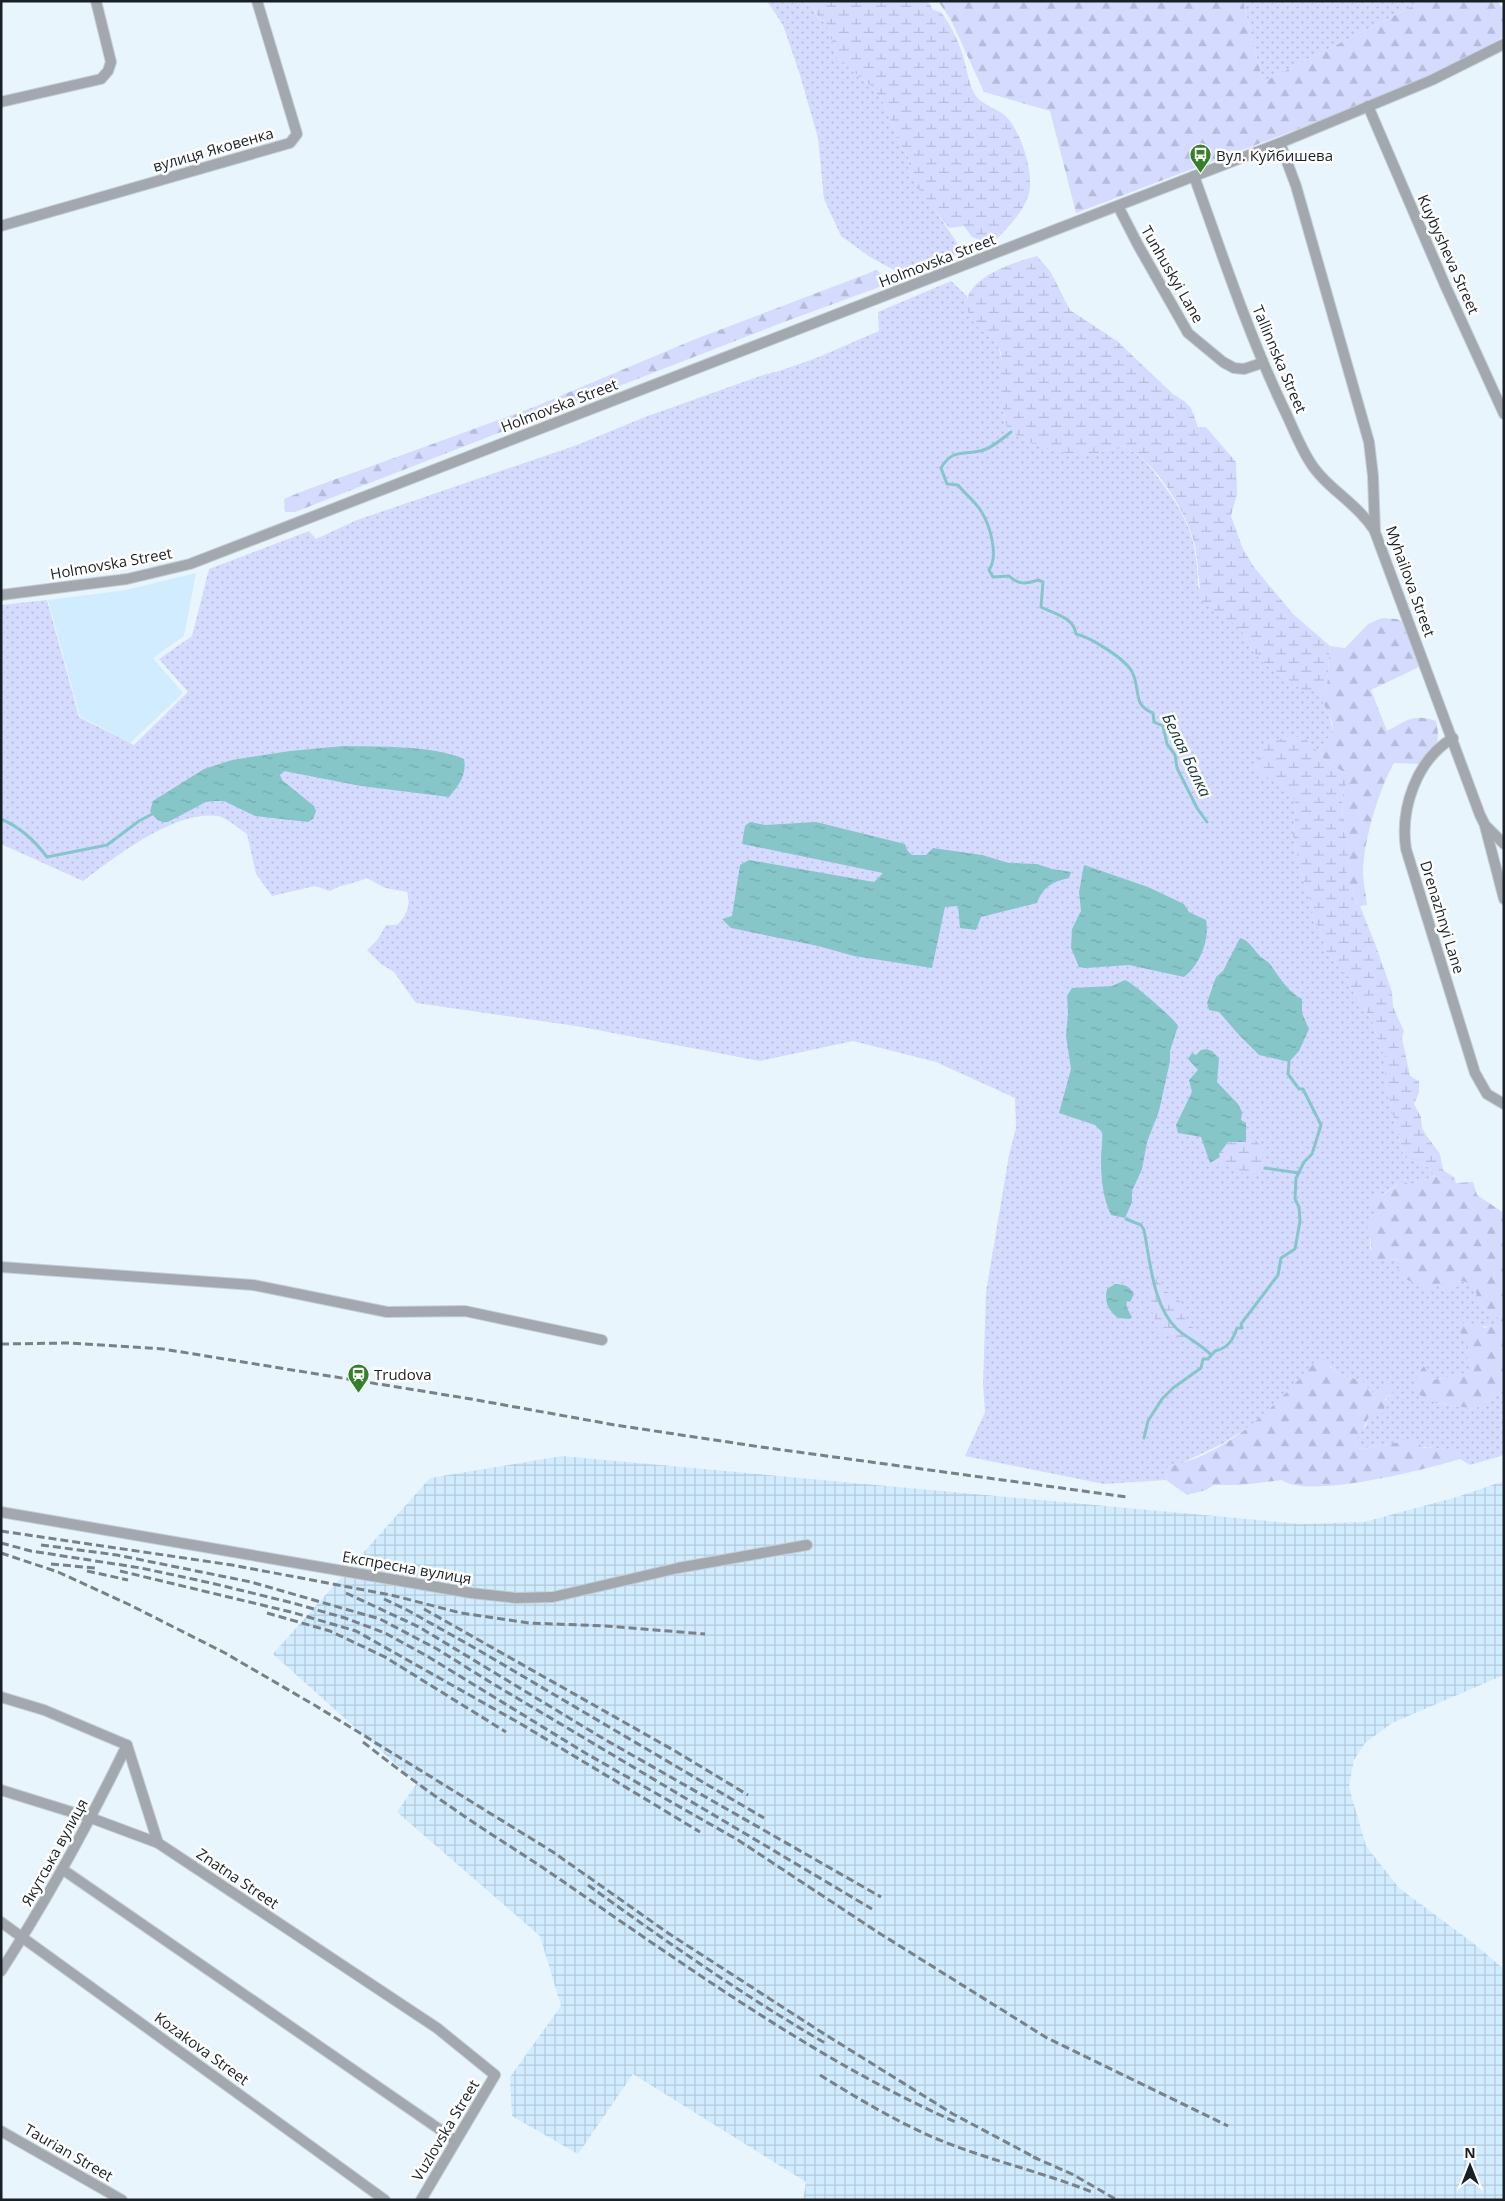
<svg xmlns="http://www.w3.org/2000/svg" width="1505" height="2201" viewBox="0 0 1505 2201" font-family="'Open Sans',sans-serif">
<defs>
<pattern id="industrial-grid" width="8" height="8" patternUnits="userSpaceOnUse" patternTransform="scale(1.25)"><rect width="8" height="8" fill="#d1ecfe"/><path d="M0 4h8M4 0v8" fill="none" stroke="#b3cada"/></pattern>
<pattern id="grass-dots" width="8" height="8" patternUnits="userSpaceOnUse" patternTransform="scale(1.25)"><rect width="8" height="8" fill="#d4dbfe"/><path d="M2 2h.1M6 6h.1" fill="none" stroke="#b5bcda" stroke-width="1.8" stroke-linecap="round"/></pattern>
<pattern id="forest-firs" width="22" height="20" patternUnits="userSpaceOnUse" patternTransform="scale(1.25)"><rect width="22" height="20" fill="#d4dbfe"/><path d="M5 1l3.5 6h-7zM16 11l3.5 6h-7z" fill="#b5bcda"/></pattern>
<pattern id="wetland-marsh" width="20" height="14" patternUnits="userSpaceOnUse" patternTransform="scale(1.25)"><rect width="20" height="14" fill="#d4dbfe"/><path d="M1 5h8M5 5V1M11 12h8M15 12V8" fill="none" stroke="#b5bcda"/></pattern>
<pattern id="water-ripples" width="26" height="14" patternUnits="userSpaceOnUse" patternTransform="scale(1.25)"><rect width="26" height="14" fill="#86c6c9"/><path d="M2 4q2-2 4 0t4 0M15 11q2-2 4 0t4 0" fill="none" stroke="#73aaac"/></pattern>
</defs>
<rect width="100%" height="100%" fill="#e9f5fd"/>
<path fill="#d1ecfe" d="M196,573L184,636L153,658L183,693L130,743L80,716L48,600L126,590Z"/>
<path fill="url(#industrial-grid)" d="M562,1456L1301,1524L1364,1522L1457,1497L1504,1481V1675L1392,1723L1365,1743L1354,1760L1349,1787L1366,1846L1399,1888L1473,1943L1504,1969V2200H803L806,2182L633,2074L578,2154L512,2116L510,2077L561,2006L540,1936L397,1812L417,1783L273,1654L430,1478Z"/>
<g fill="url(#grass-dots)">
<path d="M767,1H811L817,18L826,23L838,59L871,86L883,102L900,144L909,158L908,169L914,179L964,253L903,275L870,257L841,236L824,199L818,138L800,75L783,25Z"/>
<path d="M1243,1H1423L1263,82Z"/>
<path d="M951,281L967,296C965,331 991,326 999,349C1005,366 1000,394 1003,413C1004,417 1005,425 1007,428C1013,440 1068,455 1081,455C1096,455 1109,449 1123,446C1140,454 1151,467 1162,483C1189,520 1197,541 1198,587L1241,629L1251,649L1264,663L1304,691H1318C1324,704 1331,717 1333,732L1317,751L1305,738L1289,737L1265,742L1256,768L1293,795L1296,806L1293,835L1298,864L1313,909L1312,918L1321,933L1326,953L1344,973L1350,987L1372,1020L1380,1047L1385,1056V1083L1404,1157L1428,1167L1435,1176L1409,1185H1397L1379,1197L1373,1221L1369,1224L1370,1249L1381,1260L1395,1258L1402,1263V1277C1412,1281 1427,1288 1438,1284L1444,1290H1449C1459,1276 1466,1280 1477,1291C1477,1307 1486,1310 1498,1317L1499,1325C1484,1330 1477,1322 1463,1324L1459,1318L1470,1343L1466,1355L1474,1370L1451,1377L1429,1380L1424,1367L1436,1403L1475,1409L1491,1397L1504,1391V1455L1470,1465L1460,1459L1457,1450L1389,1444L1360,1449L1356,1444L1358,1432L1366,1426L1369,1415L1394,1392L1388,1387L1372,1393L1361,1380L1342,1376L1330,1366L1276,1404L1250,1426L1222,1444L1182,1463L1168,1466L1166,1480L1104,1484L965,1456L985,1412L983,1384L986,1292L1009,1155L1016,1128L1015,1098L936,1062L853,1041L760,1061L576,1026L416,1003L394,972L381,964L367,950L378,939L386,925H397C407,915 411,905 407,892L385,888L367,878C354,884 342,884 330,891L315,886L272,896L256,874L247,834C239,829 226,817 217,816C175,810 115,857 83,881L1,844V605L47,600L79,717L134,745L188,692L159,659L192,636L209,569L309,531L316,539L357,520L577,445L645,417L763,375C803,366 841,347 879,331L878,312Z"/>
</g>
<g fill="url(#forest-firs)">
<path d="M938,1H1243L1263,82L1423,1H1497L1504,9V36L1477,55L1366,103L1076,213L1050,111L984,92L951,20Z"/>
<path d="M877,270L886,279L882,286L784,322L295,512H285L284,499L303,491L534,407L693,340Z"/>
<path d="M1382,618L1397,619L1403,622L1421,666L1371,690L1387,731C1406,721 1413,713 1436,721C1441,743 1436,750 1420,764L1394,763C1379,789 1364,840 1363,870C1363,882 1366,894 1367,905L1360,906L1353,898L1354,891C1335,868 1359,848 1341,828C1344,815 1341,806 1343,794C1344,786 1348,783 1347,774L1328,763L1317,751L1333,732L1332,722L1318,691L1327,685L1330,646L1345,648L1368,624Z"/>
<path d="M1435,1176L1453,1185L1456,1183L1473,1182L1477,1195L1504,1213V1391L1491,1397L1475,1409L1436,1403L1414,1392C1414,1381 1417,1375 1424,1366L1429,1371L1430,1380L1451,1377L1474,1370L1466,1355L1470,1343L1467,1338L1462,1337L1457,1322L1459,1317L1462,1319L1463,1324L1478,1323L1484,1328L1498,1325V1318C1486,1310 1477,1307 1476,1291C1466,1280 1459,1276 1449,1290H1444L1438,1284L1427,1290L1402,1277L1398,1272L1402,1263L1395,1258L1381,1261L1372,1256L1370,1237L1367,1233L1368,1224C1374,1220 1375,1214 1375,1207L1370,1202L1372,1196H1381L1404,1181L1409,1185Z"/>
<path d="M1319,1358L1342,1376L1361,1380L1372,1393L1388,1386L1394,1392L1385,1399L1384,1413L1369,1415C1366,1427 1358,1432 1356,1444L1360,1449L1413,1440L1424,1448H1440L1458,1450L1460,1459C1427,1469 1308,1500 1282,1480L1241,1485H1214L1206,1490L1187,1495L1166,1480L1168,1466C1231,1455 1278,1402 1319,1358Z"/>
</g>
<g fill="url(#wetland-marsh)">
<path d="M928,1L933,10L941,12C951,26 958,40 963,56C967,68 968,82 974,93C982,107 1001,108 1010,121C1022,138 1031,165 1030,186C1030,200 1018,216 1009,226C1001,235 994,243 982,245L978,239L972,237L964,226L949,228L920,191L908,169L909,158L900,144L883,102L871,86L838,59L826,23L818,18L811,2Z"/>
<path d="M1037,256L1050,271L1070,310L1117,341L1173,394L1184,401L1191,408L1198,427H1206L1236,462L1237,494L1231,516L1243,549L1254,567L1293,614L1330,646L1327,685L1318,691H1304L1264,663L1251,649L1241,629L1203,603C1198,585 1199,565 1195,546C1186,511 1156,461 1123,446C1109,449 1096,455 1082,455C1066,455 1010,440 1006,425C1001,409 1001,392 1001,376C1000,369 1002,361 1001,353C997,339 985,336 976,325C943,285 1008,264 1037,256Z"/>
<path d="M1289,737L1305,738L1328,763L1347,774C1349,783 1344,786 1343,794C1341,806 1344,815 1341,828C1359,849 1336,868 1354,891L1353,898L1360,906L1376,946L1392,992L1393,1007L1404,1031L1402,1038L1410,1076L1419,1081V1093L1414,1104L1421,1117L1422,1128L1426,1135L1440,1154L1443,1170L1454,1177L1456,1183L1454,1186L1435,1176L1428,1167L1404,1157L1385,1083V1056L1380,1047L1372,1020L1350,987L1344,973L1326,953L1321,933L1312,918L1313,909L1298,864L1293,835L1296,806L1293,796L1256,769L1257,759L1265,742Z"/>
<path d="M1247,1136C1262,1140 1268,1157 1265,1170L1256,1174L1242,1173L1237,1168L1210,1163L1217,1160L1219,1154L1228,1142H1246Z"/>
<path d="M1157,1279L1166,1291L1180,1301C1186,1316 1181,1322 1199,1331L1202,1345L1159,1332L1148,1299L1150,1280Z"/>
</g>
<g fill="url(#water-ripples)">
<path d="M344,746C379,747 433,745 464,759C467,775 459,785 449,797L361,786L284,771L280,775L282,780L314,806L316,811L313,819L308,822L255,816L224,801H215L206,802L168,822C158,823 155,818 150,811L153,801L204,769L232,760L290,751Z"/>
<path d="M750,822L765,825L816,822L905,844L907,850L912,855H926L933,848L982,855L1009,863L1037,864L1052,869L1071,872L1069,878C1052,882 1043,887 1037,903L981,917L976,930L960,928L958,906L945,907L932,968L854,956L818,946L731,928L722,919L732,916L740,865L749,860L874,882L883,873L742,844L745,826Z"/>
<path d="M1084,865L1148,887L1184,904L1189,912L1206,920C1210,939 1200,965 1184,977L1129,965L1086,968L1079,967L1071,948L1072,929L1081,911L1079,892Z"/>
<path d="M1240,938C1248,940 1252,947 1258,954C1261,958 1266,960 1270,964C1280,978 1287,991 1302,999V1013L1309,1029L1299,1051L1289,1062L1259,1055L1239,1035L1219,1012L1209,1010L1207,1003L1216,977L1223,971Z"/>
<path d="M1125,980C1133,983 1175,1019 1178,1026L1170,1051V1061L1159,1111L1147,1142L1142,1169L1132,1191V1202L1125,1218L1111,1215C1103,1198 1101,1179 1101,1160C1101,1150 1103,1142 1102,1132L1095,1125L1059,1113L1071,1069L1066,1036L1068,1013L1067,996L1072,988L1112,986Z"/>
<path d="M1206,1049L1212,1051L1219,1058L1217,1082L1238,1104L1242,1112L1241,1120L1246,1123V1142H1228L1219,1154L1220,1157L1210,1163L1201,1137L1178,1133L1176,1125L1192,1092L1189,1080L1198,1070L1188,1059L1192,1053L1196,1055L1201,1050Z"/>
<path d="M1115,1284C1123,1284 1130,1286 1134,1294L1130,1302L1127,1301C1125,1306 1129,1312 1132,1317L1130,1319L1118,1318C1108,1310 1104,1302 1107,1289Z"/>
</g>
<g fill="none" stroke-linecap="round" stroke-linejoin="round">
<g stroke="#86c6c9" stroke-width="3">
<path d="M1011,432C1002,439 991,449 980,451C962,455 952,449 941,468L947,484L958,485C965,494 975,501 981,511C990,525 999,556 989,570L993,577L1009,576C1018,585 1026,584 1038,580L1043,582L1041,607C1054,614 1074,617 1076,634C1090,637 1128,660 1133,674C1141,692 1132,704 1153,713L1154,722L1163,726L1167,744L1175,755L1177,768L1197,808L1207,822"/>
<path d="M1,819C20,827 35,841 47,857L107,845L139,821L156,812"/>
<path d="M1265,1168L1299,1173"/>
<path d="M1126,1219L1141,1225L1144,1230C1150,1260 1153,1307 1177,1329C1188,1339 1201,1344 1211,1355"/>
<path d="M1144,1438L1148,1421L1162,1399L1173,1388L1201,1368L1203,1359H1208L1215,1351C1228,1348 1233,1340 1237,1328H1242L1241,1324L1278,1275L1281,1258L1295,1249L1300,1221L1299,1207L1295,1199L1296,1178L1304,1162L1312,1154L1321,1125L1303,1089H1299L1288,1074L1289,1062"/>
</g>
<defs>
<g id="minor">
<path d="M1,102L101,79L108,71L111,62L96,1"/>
<path d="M1368,106L1445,285L1504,414"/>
<path d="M1280,143L1296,186L1369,442L1373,476L1375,532L1480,815L1485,825L1504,844"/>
<path d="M1194,176C1222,254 1248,333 1283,407C1292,425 1299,445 1310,462C1326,488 1357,503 1375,531"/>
<path d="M1118,206L1138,245L1188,333L1223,362L1234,368L1244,369L1262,363"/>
<path d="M1,226L290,143L297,134L257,1"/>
<path d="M1,595L127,579L190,564L1280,143L1432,80L1504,44"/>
<path d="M1453,738C1416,760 1400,809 1406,849L1475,1073L1487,1094L1504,1104"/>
<path d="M1485,826L1504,899"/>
<path d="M1,1267L253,1285L387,1312L465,1311L602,1340"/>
<path d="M1,1512L471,1593L516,1598L553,1597L678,1568L807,1545"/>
<path d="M1,1697L44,1710L127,1745L158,1843L437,2028L495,2075L421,2200"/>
<path d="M1,1790L91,1818L158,1843"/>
<path d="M62,1869L455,2140"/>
<path d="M1,1922L385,2200"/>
<path d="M1,1971C48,1898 89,1823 127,1745"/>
<path d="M1,2131L122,2200"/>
</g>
</defs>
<use href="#minor" stroke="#c4cfd6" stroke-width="12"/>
<use href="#minor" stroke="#a3a8af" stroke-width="10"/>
<g stroke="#778187" stroke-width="3" stroke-dasharray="8 4" stroke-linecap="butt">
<path d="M1,1344L69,1343L163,1349L471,1399L615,1425L761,1447L1127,1497"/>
<path d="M1,1531L232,1565L391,1595L461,1613L529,1623L606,1626L705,1634"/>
<path d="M1,1543L31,1551L141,1568L211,1583L293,1603L345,1618L385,1633L427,1656L587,1754L738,1840L879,1933L1047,2038L1228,2126"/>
<path d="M41,1545L117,1555L251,1582L380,1619L437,1649L490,1682L872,1909"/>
<path d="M1,1553L58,1572L130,1605L225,1653L316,1706L553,1852L668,1933L818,2030L953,2114L1038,2159"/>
<path d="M51,1564L95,1568"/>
<path d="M87,1571L128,1580"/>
<path d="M120,1571L291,1612L356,1631L521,1724L700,1832"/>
<path d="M346,1593L419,1627L604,1739L881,1897"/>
<path d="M384,1599L409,1611L480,1651L764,1818"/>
<path d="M424,1609L675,1751L748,1795"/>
<path d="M267,1613L330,1631L385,1657L506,1732"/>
<path d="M363,1742C396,1768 430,1793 464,1816C499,1840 536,1862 571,1887C693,1971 823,2064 958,2123"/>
<path d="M588,1885C665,1941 743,1995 825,2043"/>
<path d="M820,2075C857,2098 897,2122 937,2139C988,2160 1042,2172 1092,2192"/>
<path d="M1033,2157L1072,2174L1117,2200"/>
</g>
</g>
<defs>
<symbol id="bus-pin" viewBox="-11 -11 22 30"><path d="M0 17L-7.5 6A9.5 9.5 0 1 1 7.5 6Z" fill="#34812a" stroke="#fff"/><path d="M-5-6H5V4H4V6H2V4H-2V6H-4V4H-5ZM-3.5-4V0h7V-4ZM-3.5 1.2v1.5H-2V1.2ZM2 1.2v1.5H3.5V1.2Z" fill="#fff"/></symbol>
<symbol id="station-pin" viewBox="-11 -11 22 30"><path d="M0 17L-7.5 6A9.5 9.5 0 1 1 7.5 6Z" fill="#34812a" stroke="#fff"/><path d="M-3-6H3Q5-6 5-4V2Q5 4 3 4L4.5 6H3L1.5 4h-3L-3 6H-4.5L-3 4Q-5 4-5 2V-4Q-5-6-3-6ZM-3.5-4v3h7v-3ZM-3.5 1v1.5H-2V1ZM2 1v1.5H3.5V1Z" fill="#fff"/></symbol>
</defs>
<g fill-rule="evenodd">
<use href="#bus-pin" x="1188" y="142" width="25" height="34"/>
<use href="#station-pin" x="346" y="1362" width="25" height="34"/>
</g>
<g text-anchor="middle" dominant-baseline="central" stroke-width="5" stroke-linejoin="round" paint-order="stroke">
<g font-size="15" fill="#192025" stroke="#fff">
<text transform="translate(213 149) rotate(-16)">вулиця Яковенка</text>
<text transform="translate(1449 254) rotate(66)">Kuybysheva Street</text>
<text transform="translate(937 260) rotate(-21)">Holmovska Street</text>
<text transform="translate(1173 274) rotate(60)">Tunhuskyi Lane</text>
<text transform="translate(1280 359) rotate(67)">Tallinnska Street</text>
<text transform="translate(559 405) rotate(-21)">Holmovska Street</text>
<text transform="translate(111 563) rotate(-10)">Holmovska Street</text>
<text transform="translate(1411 581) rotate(70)">Myhailova Street</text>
<text transform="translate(1443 917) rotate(73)">Drenazhnyi Lane</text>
<text transform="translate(407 1567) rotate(10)">Експресна вулиця</text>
<text transform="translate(54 1852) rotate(-61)">Якутська вулиця</text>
<text transform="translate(238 1878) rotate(34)">Znatna Street</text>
<text transform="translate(202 2048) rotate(36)">Kozakova Street</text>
<text transform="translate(445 2130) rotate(-59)">Vuzlovska Street</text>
<text transform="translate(69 2152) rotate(30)">Taurian Street</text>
</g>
<g font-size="15" fill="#192025" stroke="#fff" text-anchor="start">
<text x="1216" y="155">Вул. Куйбишева</text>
<text x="374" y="1374">Trudova</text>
</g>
<g font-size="16" font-style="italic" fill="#173839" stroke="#fff">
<text transform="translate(1187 755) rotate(64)">Белая Балка</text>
</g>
</g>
<rect width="1505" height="2201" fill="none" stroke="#192025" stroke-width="5"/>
<g transform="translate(1470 2166)" stroke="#ffffff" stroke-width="4" paint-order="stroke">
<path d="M0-4L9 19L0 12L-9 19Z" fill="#192025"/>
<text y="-8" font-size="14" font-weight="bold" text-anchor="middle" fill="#192025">N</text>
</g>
</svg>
